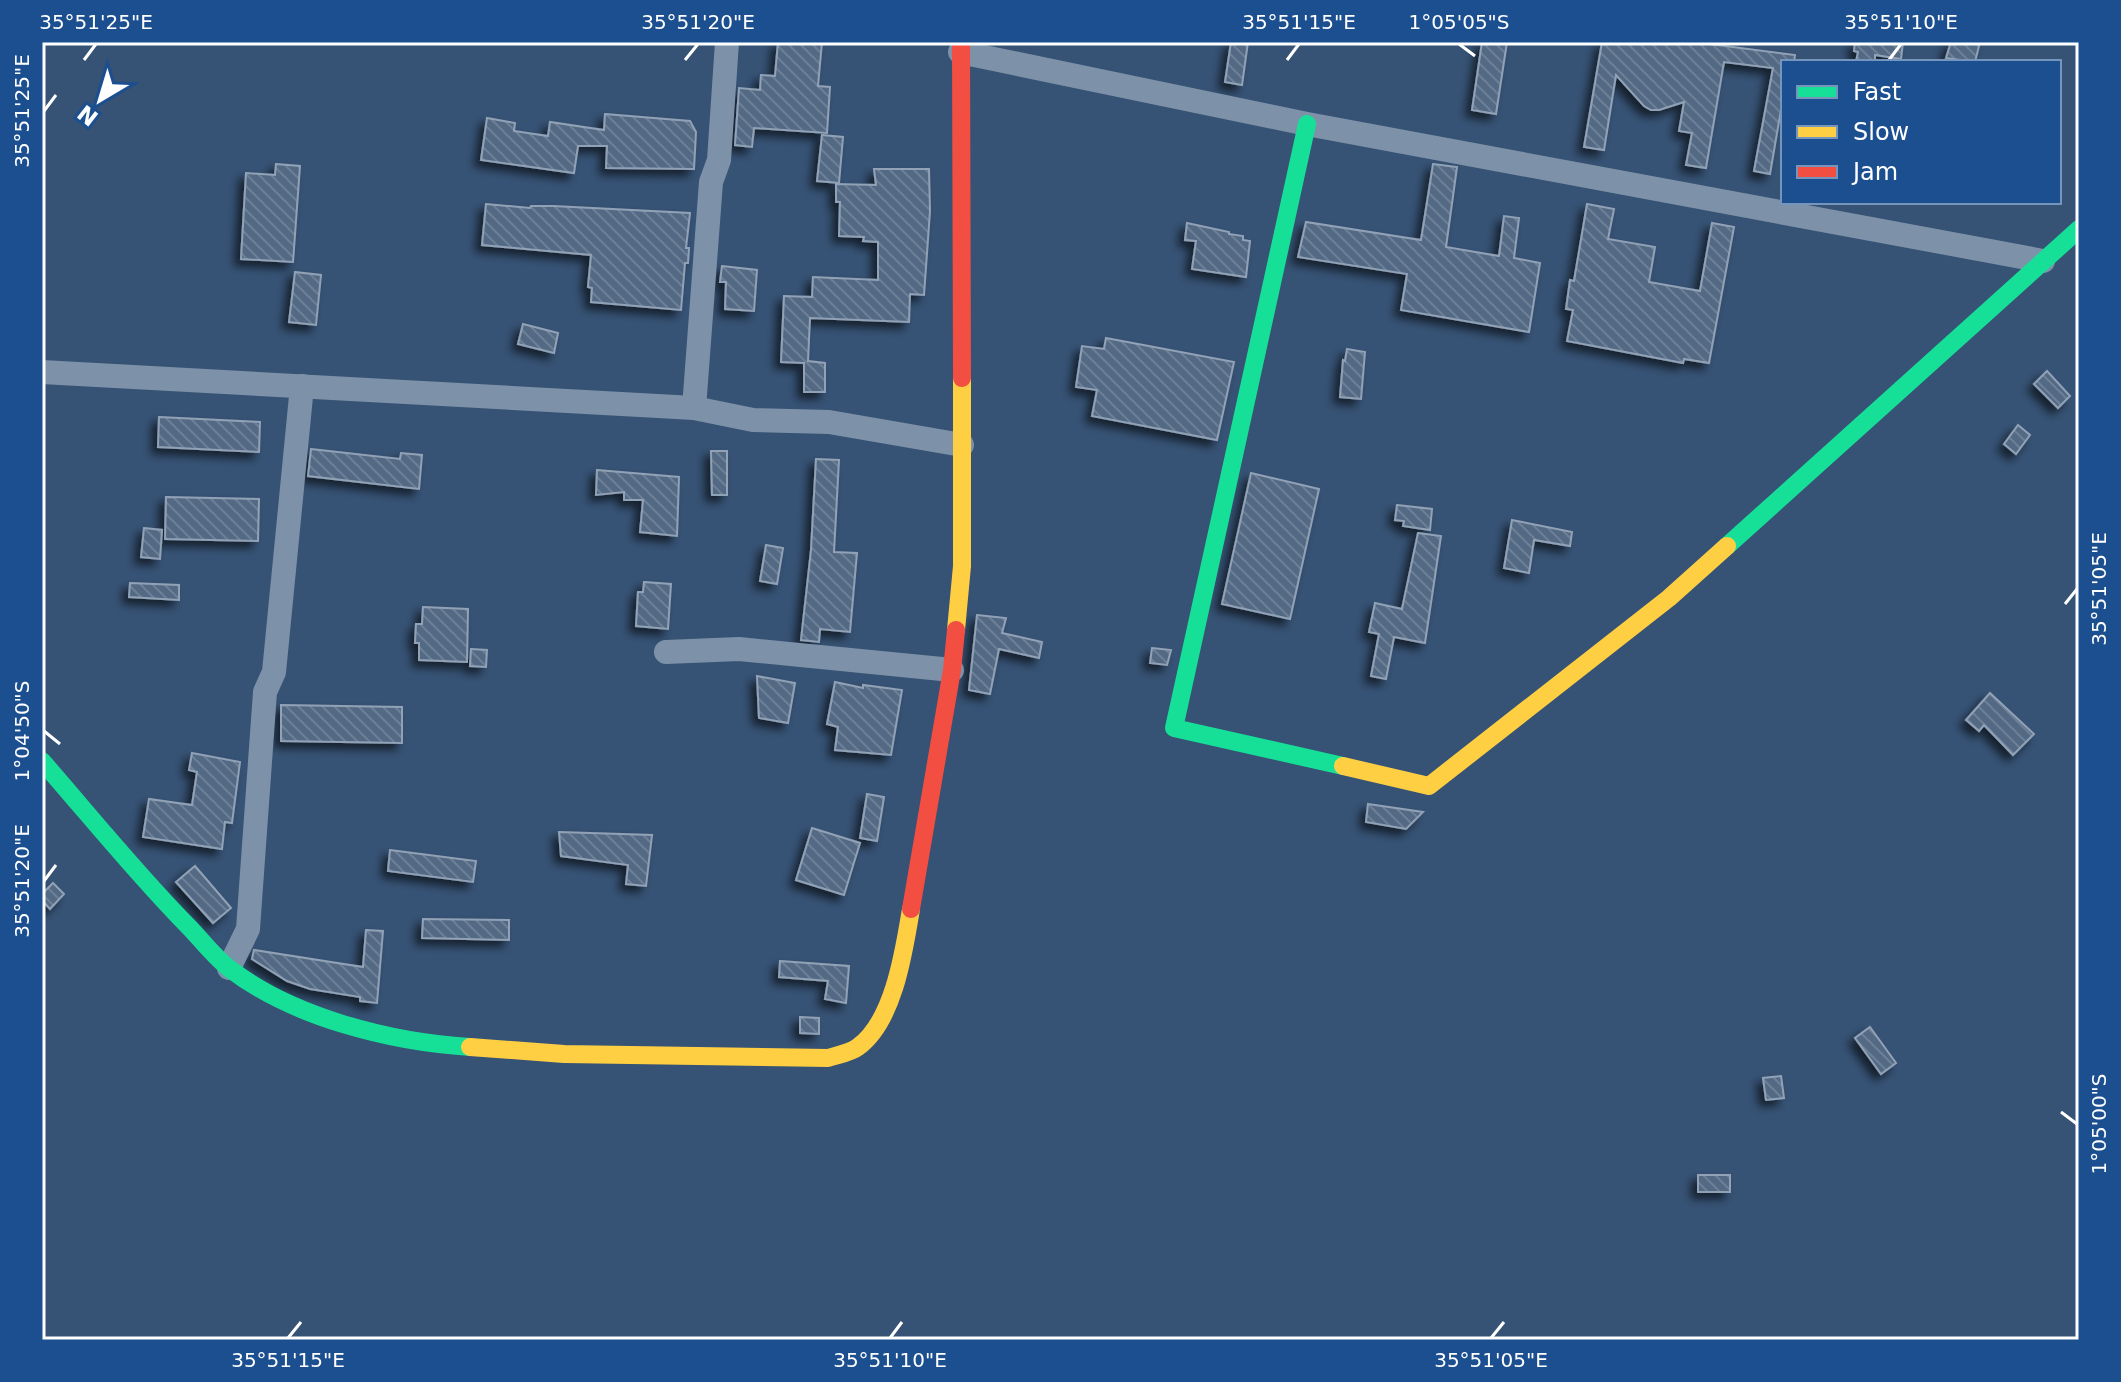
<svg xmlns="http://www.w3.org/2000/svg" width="2121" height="1382" viewBox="0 0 2121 1382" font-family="'DejaVu Sans',sans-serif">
<defs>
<pattern id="building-back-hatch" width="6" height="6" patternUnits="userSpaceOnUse" patternTransform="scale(2)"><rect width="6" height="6" fill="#526984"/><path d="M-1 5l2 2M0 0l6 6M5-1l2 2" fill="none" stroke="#6c8096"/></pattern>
<filter id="shadow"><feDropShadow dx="-6" dy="6" stdDeviation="4" flood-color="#0009"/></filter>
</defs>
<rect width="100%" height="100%" fill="#365274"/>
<g fill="url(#building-back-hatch)" stroke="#92a2b6" stroke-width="2" filter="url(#shadow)">
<path d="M778,42H822L818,86L830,87L827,133L754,128L752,147L735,145L739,88L760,90L761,75L775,76Z"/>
<path d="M1231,42H1248L1242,85L1225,82Z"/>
<path d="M1482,42H1507L1496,114L1472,110Z"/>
<path d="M1602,42H1694L1795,55L1794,62H1783V98L1770,174L1754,171L1773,68L1724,62L1706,168L1686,165L1692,133L1679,131L1684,102L1659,110H1651L1644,106L1616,75L1604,150L1584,147Z"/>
<path d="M1855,42H1903L1901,59L1875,55V62H1856L1858,52L1854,51Z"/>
<path d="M1951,42H1980L1975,62L1946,58Z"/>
<path d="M605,114L690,121L696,132L694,169L606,168L607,146H578L574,173L481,160L487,118L515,123L514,131L548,136L550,122L604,130Z"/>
<path d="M822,135L843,137L839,183L817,181Z"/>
<path d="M276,164L300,166L293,262L241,259L246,173L275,175Z"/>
<path d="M1433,164L1457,167L1446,247L1499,256L1504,216L1519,218L1514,258L1540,263L1529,332L1401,310L1407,274L1298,257L1306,222L1421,240Z"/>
<path d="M874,169H929L930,211L924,295L910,294L909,322L810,318L808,361L825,363V392H804V363L781,362L784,296L812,297L813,277L878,280V242L863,241L864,237L839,236L840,202H836V184L876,185Z"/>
<path d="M486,204L530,208L531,206H553L690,213L686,248H689L688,263H685L681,310L591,302L592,288L588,287L591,255L482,245Z"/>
<path d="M1587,204L1614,209L1608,239L1655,247L1649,282L1700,291L1712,223L1734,227L1709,363L1684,359L1683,363L1567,341L1573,310L1566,309L1570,280L1574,281Z"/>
<path d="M1187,223L1229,232V234L1243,236V240L1250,241L1246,277L1192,269L1196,241L1185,240Z"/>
<path d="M722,266L757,270L754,311L725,309L726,282H720Z"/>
<path d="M295,272L321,275L316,325L289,322Z"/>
<path d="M523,324L558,333L554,353L518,344Z"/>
<path d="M1106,338L1234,362L1217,440L1092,416L1097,390L1076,387L1082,346L1104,349Z"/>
<path d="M1347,349L1365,352L1361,399L1340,397L1343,360L1345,361Z"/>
<path d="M2047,371L2070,396L2058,408L2034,384Z"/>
<path d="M159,417L260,422L259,452L158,447Z"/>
<path d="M2018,425L2030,435L2016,454L2004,444Z"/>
<path d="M311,449L400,459L401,453L422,455L419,489L308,476Z"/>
<path d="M711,451H727V495H712Z"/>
<path d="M816,459L839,460L834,552L857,553L850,632L820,629L819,642L801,640L811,550Z"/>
<path d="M597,470L679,477L677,536L640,532L643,500H624V492L596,495Z"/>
<path d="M1251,473L1319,489L1290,619L1222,604Z"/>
<path d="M166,497L259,499L258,541L165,539Z"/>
<path d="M1397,505L1432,509L1430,530L1403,526L1404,521L1395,520Z"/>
<path d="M1512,520L1572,532L1570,546L1534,540L1529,573L1504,568Z"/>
<path d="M144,528L162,530L160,559L141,557Z"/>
<path d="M1418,533L1441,536L1425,643L1394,637L1386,679L1371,676L1379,634L1369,632L1375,603L1402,609Z"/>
<path d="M766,545L783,548L777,584L760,581Z"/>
<path d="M644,582L671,584L668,629L636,626L638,592H643Z"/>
<path d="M130,583L179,585V600L129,597Z"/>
<path d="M423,607L468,609L467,662L419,660V643H415L416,624H422Z"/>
<path d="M977,615L1006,618L1002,633L1042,642L1039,658L999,649L990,694L969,690Z"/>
<path d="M1152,648L1171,650L1167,665L1150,663Z"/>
<path d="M471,649L487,650L486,667L470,666Z"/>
<path d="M757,676L795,683L788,723L759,718Z"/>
<path d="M835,682L863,688V685L902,690L891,755L835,750L838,727L827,724Z"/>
<path d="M1990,693L2034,734L2013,755L1984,725L1979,731L1966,720Z"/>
<path d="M281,705L402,707V743L281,741Z"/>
<path d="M192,753L240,762L232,823L225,822L222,849L143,837L149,799L192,805L197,772L189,770Z"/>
<path d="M867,794L884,797L877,841L860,838Z"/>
<path d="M1368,804L1423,812L1406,829L1366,822Z"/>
<path d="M812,828L860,843L844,895L796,880Z"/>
<path d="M559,832L652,835L646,886L626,884L628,865L561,856Z"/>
<path d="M390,850L476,861L473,882L388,871Z"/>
<path d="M195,866L231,908L213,923L176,882Z"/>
<path d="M53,883L64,894L50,909L42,900V894Z"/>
<path d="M423,919L509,920V940L422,938Z"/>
<path d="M366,930L383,931L377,1003L360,1001V997L310,989L287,981L252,959L254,950L363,967Z"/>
<path d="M780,961L849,966L846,1003L825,999L828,981L779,977Z"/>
<path d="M800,1017L819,1018V1034L800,1033Z"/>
<path d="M1870,1027L1896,1063L1881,1074L1855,1038Z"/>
<path d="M1781,1076L1784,1098L1766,1100L1763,1078Z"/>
<rect x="1698" y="1175" width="32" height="17"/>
</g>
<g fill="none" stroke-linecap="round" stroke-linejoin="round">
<g stroke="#7d92a8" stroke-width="24">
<path d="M960,52L1307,124L2043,261"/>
<path d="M42,372L694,408L753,420L829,422L962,445"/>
<path d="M694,408L711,182L719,160L727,42"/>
<path d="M666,652L739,649L952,670"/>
<path d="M229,968L248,929L265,692L274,672L302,386"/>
</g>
<g stroke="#16e098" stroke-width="18">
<path d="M1307,124L1174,728L1343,766"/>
<path d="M1727,546L2079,229"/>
<path d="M42,761C90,816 136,873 187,925C201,939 214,957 230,969C294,1018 391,1042 470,1047"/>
</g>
<g stroke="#ffcf43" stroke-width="18">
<path d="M956,630L962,566V378"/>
<path d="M1343,766L1429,786L1669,598L1727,546"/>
<path d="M470,1047L564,1054L828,1058C837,1055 850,1053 858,1047C894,1021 904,951 911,909"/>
</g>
<g stroke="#f24e42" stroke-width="18">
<path d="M961,42L962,378"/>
<path d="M911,909L952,670L956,630"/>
</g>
</g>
<path fill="none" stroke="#fff" stroke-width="3" d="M1459,44L1475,56M84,60L96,44M685,60L698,44M1287,60L1299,44M1889,60L1901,44M44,111L56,95M2065,604L2077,589M44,731L60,744M44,881L56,865M2061,1112L2077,1124M288,1338L301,1322M890,1338L902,1322M1491,1338L1504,1322"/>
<rect width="2121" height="1382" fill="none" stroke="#1b4f8f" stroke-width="88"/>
<rect x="1781" y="60" width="280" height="144" fill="#1b4f8f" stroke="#7695bc" stroke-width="2"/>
<rect x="1797" y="86" width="40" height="12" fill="#16e098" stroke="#7695bc" stroke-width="2"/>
<text x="1853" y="100" font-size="24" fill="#ffffff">Fast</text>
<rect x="1797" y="126" width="40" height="12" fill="#ffcf43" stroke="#7695bc" stroke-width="2"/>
<text x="1853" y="140" font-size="24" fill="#ffffff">Slow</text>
<rect x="1797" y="166" width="40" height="12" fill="#f24e42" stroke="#7695bc" stroke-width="2"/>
<text x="1853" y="180" font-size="24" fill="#ffffff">Jam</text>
<g transform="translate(100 100) rotate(218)" stroke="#1b4f8f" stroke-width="6" paint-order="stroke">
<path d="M0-6L14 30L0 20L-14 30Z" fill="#ffffff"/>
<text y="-12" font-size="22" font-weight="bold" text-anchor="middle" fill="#ffffff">N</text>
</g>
<rect x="44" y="44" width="2033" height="1294" fill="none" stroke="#fff" stroke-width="3"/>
<g font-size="20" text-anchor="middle" fill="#fff">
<text x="96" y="29">35°51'25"E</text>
<text x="698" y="29">35°51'20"E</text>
<text x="1299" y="29">35°51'15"E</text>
<text x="1459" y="29">1°05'05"S</text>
<text x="1901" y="29">35°51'10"E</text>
<text transform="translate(22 111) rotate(-90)" y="7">35°51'25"E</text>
<text transform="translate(2099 589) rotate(-90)" y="7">35°51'05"E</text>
<text transform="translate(22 731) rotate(-90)" y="7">1°04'50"S</text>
<text transform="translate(22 881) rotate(-90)" y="7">35°51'20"E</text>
<text transform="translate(2099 1124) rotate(-90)" y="7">1°05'00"S</text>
<text x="288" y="1367">35°51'15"E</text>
<text x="890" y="1367">35°51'10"E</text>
<text x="1491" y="1367">35°51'05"E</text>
</g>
</svg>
